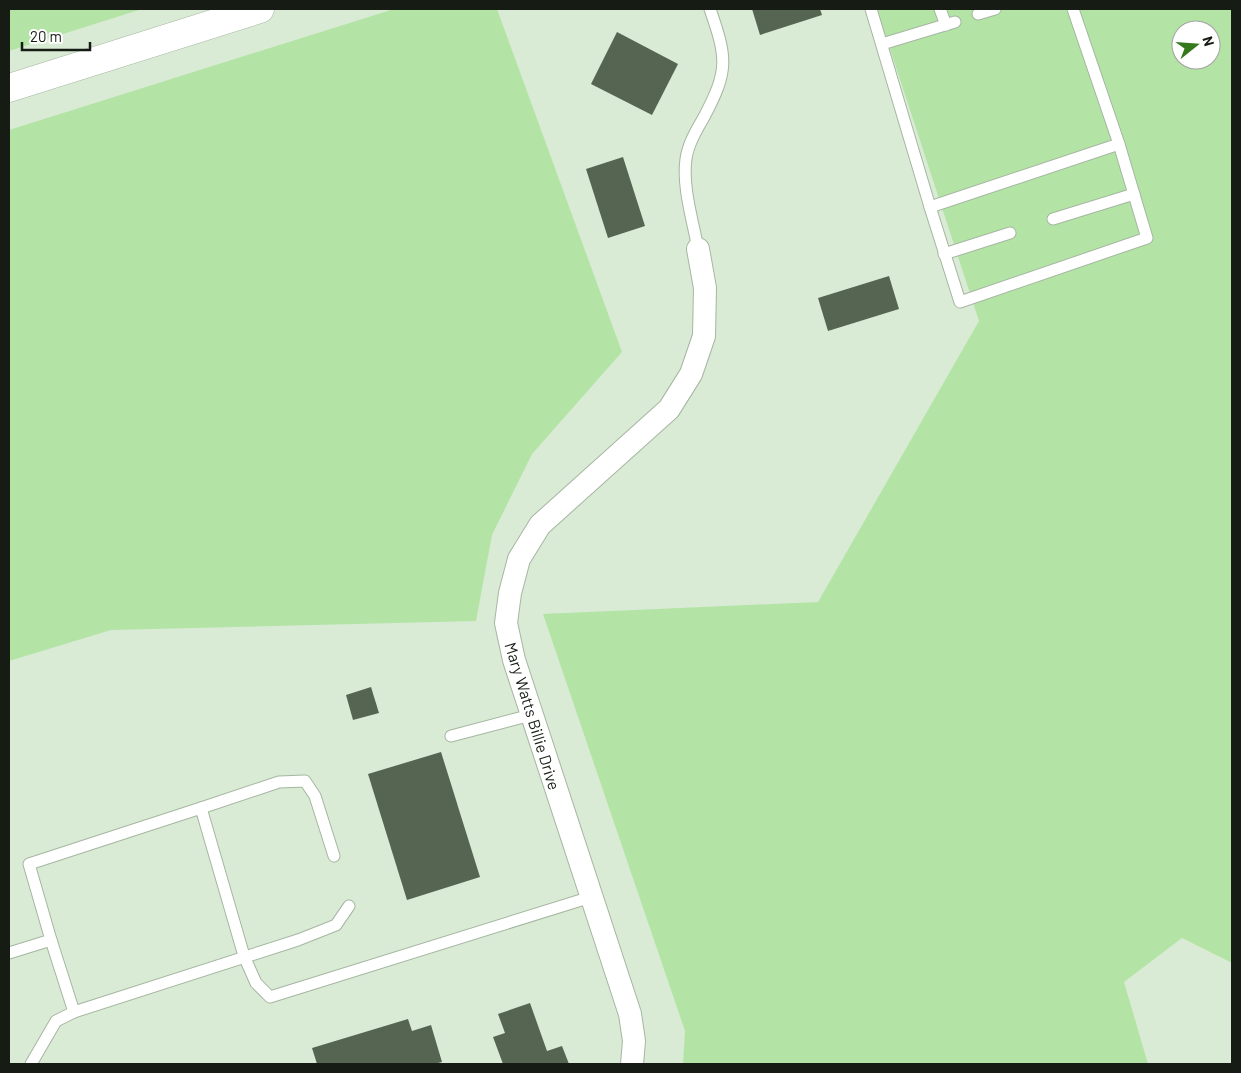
<svg xmlns="http://www.w3.org/2000/svg" width="1241" height="1073" viewBox="0 0 1241 1073" font-family="Barlow,sans-serif">
<rect width="100%" height="100%" fill="#d9ebd5"/>
<g fill="#b3e4a6" fill-rule="evenodd">
<path d="M9,9H142L9,51Z"/>
<path d="M394,9H497L622,352L532,454L492,535L476,621L111,630L9,661V130Z"/>
<path d="M877,9H1232V963L1182,938L1124,982L1148,1064H683L685,1031L543,614L818,602L979,321ZM1181,30H1211V60H1181Z"/>
</g>
<g fill="#566552">
<path d="M752,9H820L822,15L760,35Z"/>
<path d="M617,32L678,64L652,115L591,84Z"/>
<path d="M623,157L645,226L608,238L586,169Z"/>
<path d="M889,276L899,309L828,331L818,298Z"/>
<path d="M371,687L379,713L353,720L346,695Z"/>
<path d="M441,752L480,877L407,900L368,774Z"/>
<path d="M530,1003L547,1051L562,1046L569,1064H503L493,1037L505,1033L498,1014Z"/>
<path d="M408,1019L412,1031L431,1025L442,1062L434,1064H317L312,1048Z"/>
</g>
<g fill="none" stroke-linecap="round" stroke-linejoin="round">
<defs>
<g id="lane">
<path d="M871,9L930,207L1119,144L1073,9"/>
<path d="M940,9L946,25"/>
<path d="M978,14L995,9"/>
<path d="M882,44L955,22"/>
<path d="M930,207L960,302L1147,238L1119,144"/>
<path d="M1053,219L1134,194"/>
<path d="M698,249C693,221 682,187 686,159C688,144 697,129 704,117C729,70 727,58 710,9"/>
<path d="M944,254L1010,233"/>
<path d="M451,736L531,715"/>
<path d="M201,808L279,782L305,781L315,796L334,856"/>
<path d="M51,940L74,1012"/>
<path d="M9,953L51,940L29,864L201,808L244,956L256,983L270,997L591,897"/>
<path d="M31,1064L56,1021L74,1012L298,940L336,925L349,906"/>
</g>
<path id="street" d="M632,1064L634,1041L630,1014L514,660L506,623L510,593L519,559L540,525L669,409L691,374L704,336L705,288L698,249"/>
<path id="primary" d="M9,88L260,9"/>
</defs>
<use href="#lane" stroke="#a5b6a1" stroke-width="13"/>
<use href="#street" stroke="#a5b6a1" stroke-width="24"/>
<use href="#primary" stroke="#a5b6a1" stroke-width="29"/>
<use href="#lane" stroke="#fff" stroke-width="11"/>
<use href="#street" stroke="#fff" stroke-width="22"/>
<use href="#primary" stroke="#fff" stroke-width="28"/>
</g>
<g text-anchor="middle" dominant-baseline="central" stroke-width="5" stroke-linejoin="round" paint-order="stroke">
<g font-size="16" fill="#161c14" stroke="#fff">
<text transform="translate(533 716) rotate(73)">Mary Watts Billie Drive</text>
</g>
</g>
<rect width="1241" height="1073" fill="none" stroke="#161c14" stroke-width="20"/>
<g transform="translate(1196 45) rotate(73)"><circle r="24" fill="#ffffff" stroke="#a2a4a1"/>
<path d="M0-4L9 19L0 12L-9 19Z" fill="#34791b"/>
<text y="-8" font-size="14" font-weight="bold" text-anchor="middle" fill="#161c14">N</text>
</g>
<path d="M22 42v8h68v-8" fill="none" stroke="#161c14" stroke-width="2.5"/>
<text x="30" y="42" font-size="15" fill="#161c14" stroke="#ffffff" stroke-width="4" paint-order="stroke">20 m</text>
</svg>
